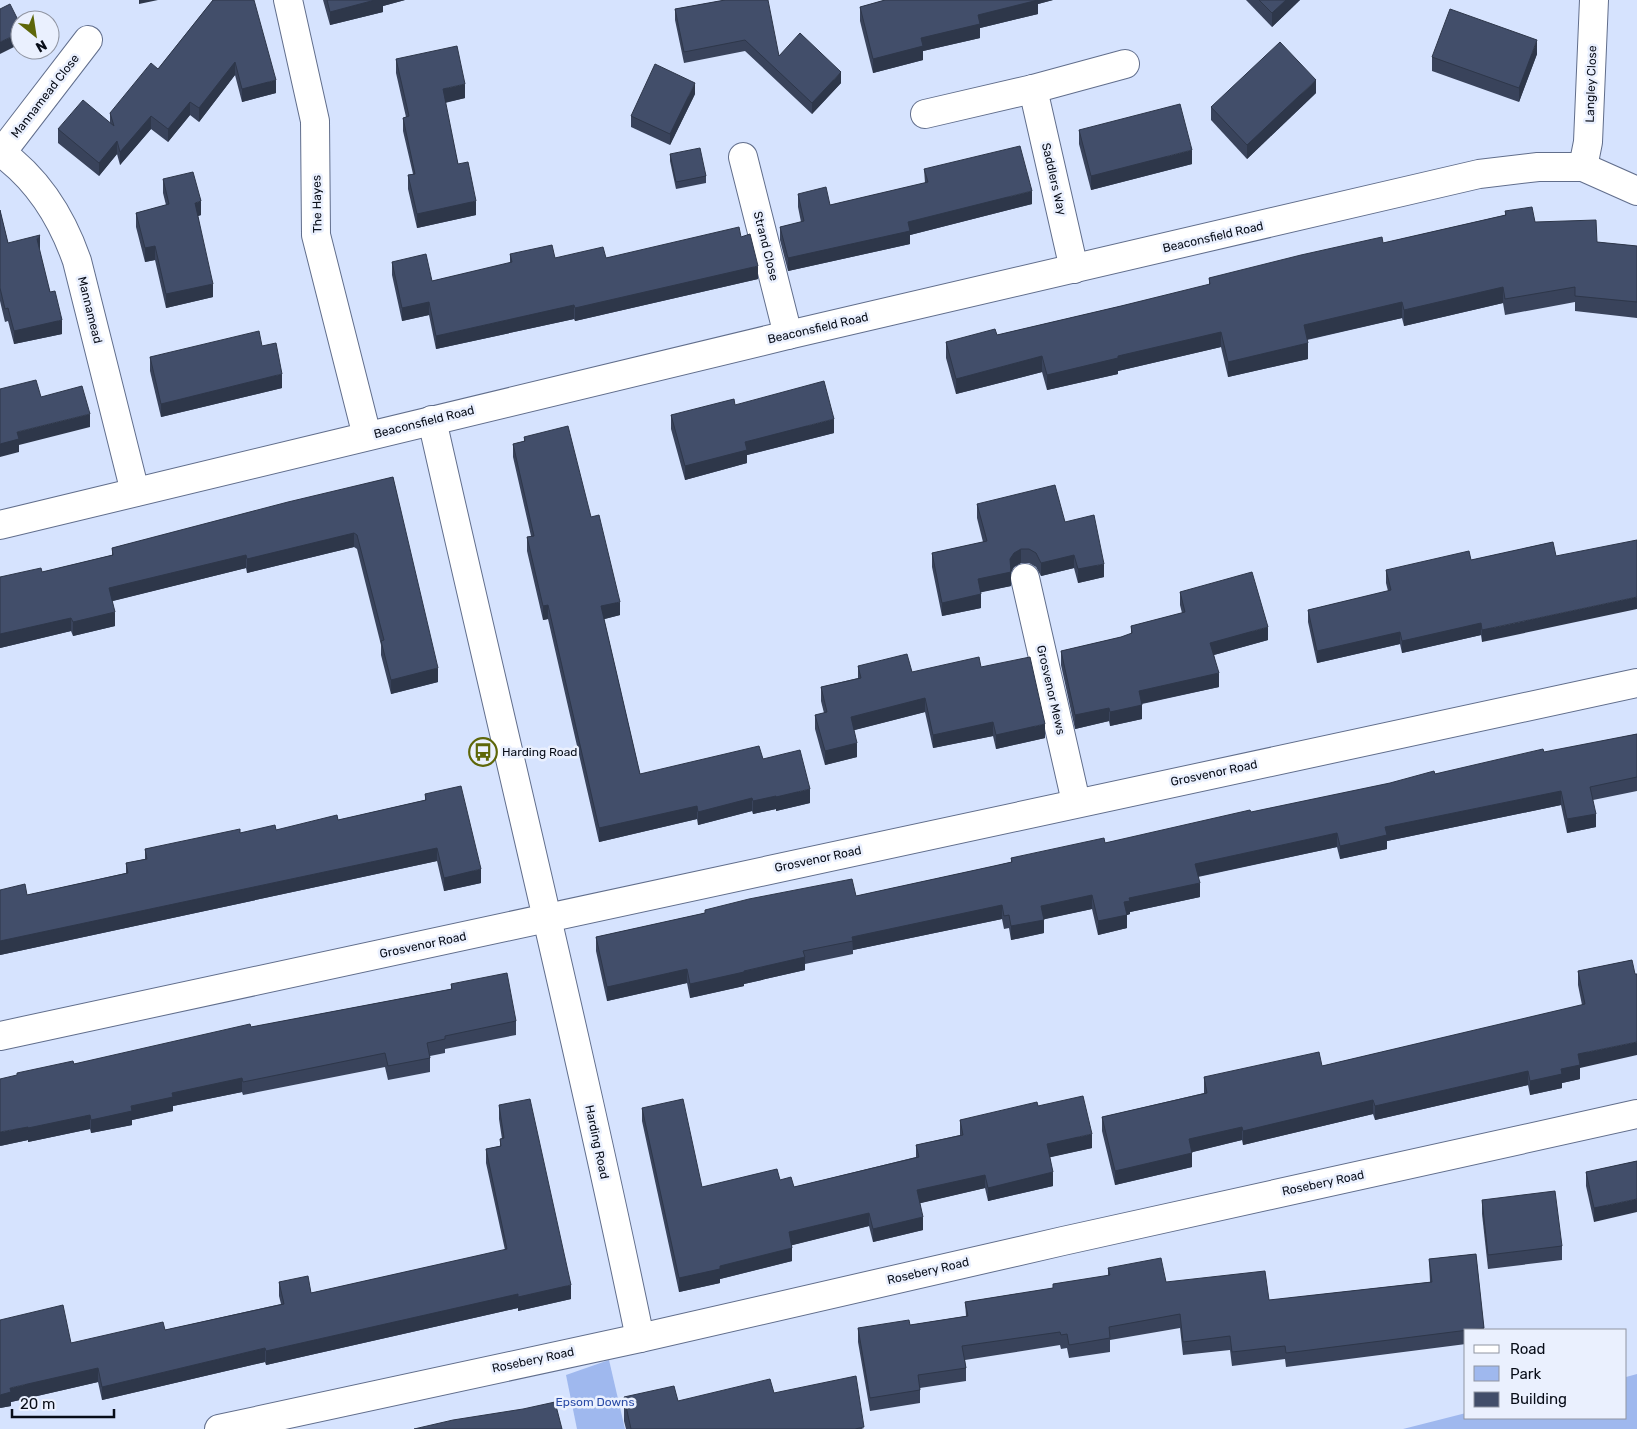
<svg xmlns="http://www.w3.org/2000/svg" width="1637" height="1429" viewBox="0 0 1637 1429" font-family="Rubik,sans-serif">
<rect width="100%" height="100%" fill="#d6e3fe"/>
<g fill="#9fb8ee">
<path d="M609,1360L625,1429H577L566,1375Z"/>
<path d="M1637,1374V1429H1403L1466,1413V1418H1626V1377Z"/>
</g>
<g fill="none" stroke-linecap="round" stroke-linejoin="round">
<defs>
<g id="street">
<path d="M288,0L315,121L316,235L367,436"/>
<path d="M1033,89L1074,269"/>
<path d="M925,114L1033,89L1125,64"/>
<path d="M0,152C38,179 62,218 77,261L135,492"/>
<path d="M2,152L88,40"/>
<path d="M743,157L788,335"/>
<path d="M1583,167L1588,142L1594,0"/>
<path d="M432,420C501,726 576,1031 640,1338"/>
<path d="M0,525L788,335L1479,174L1538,167H1583L1637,191"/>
<path d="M1025,578L1076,802"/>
<path d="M0,1036L1637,683"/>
<path d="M219,1429L640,1338L1063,1241L1637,1114"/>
</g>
</defs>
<use href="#street" stroke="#616e8c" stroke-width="30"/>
<use href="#street" stroke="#fff" stroke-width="28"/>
</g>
<g fill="#39435b">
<path d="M213,0L276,93L242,102L235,75L199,122L190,115L168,142L151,129L120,165L117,154L99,176L58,143V129L110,123V113L158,69Z"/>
<path d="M323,0H405L383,6V12L330,25Z"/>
<path d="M725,0L779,56L841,83L812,114L745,51L684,63L675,20V9Z"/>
<path d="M885,0H1053L1038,4V14L980,28V38L923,51V60L873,73L860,21V7Z"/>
<path d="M1246,0H1300L1272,27Z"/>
<path d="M1537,54L1519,102L1432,71V57Z"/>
<path d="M396,59L465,98L445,103L458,164L476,215L417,228L408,189V175L413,174L403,131V118L406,117L396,73Z"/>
<path d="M1316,93L1247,159L1211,120V107Z"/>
<path d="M695,94L670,145L631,127V116Z"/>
<path d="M1079,130L1192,164L1091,190L1079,144Z"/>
<path d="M670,154L706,176V183L676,189L670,161Z"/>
<path d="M924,169L1032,204L910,235V244L788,271L780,240V227L801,222L798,207V194L830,205L925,183Z"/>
<path d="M163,179L201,215L198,216L213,297L166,308L155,260L145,262L136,227V213L166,205L163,193Z"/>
<path d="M0,210L8,243L40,248L39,250L50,292L62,334L14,344L8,321L5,322L0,301Z"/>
<path d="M1505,211L1535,222L1597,242L1637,246V318L1575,311V302L1505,315L1503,303L1404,326L1402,318L1307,340L1308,359L1228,377L1221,347L1118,371V374L1047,390L1042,372L956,394L946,358V342L997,335L1121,306L1209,285V278L1383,243L1505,215Z"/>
<path d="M741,237L758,279L575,321L574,319L436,349L429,315L402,321L392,275V262L432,281L510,263V254L555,258H606Z"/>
<path d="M262,346L282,388L161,417L150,371V357Z"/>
<path d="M735,405L834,433L747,455V463L685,480L671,429V415Z"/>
<path d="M524,437L591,517L620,615L604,619L640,774L763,759L810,803L776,811V809L753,814L752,811L698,825L697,819L599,842L548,619L543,620L527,551V537L531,536L513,457V444L524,441Z"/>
<path d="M393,477L438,682L391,694L381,655V645L357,549L354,547L247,573L246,568L112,601L115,626L73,636L71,631L0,648V577L42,572L112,555V548Z"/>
<path d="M977,504L1065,522L1104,577L1078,583L1074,568L1041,576L1036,567L1029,563H1021L1014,567L1011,572V586L980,592L981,608L942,616L932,567V553L983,542L977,518Z"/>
<path d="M1553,542L1482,642L1481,635L1402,653L1400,644L1317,663L1308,622V610L1388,591L1386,583V570L1471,560Z"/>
<path d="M1180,592L1268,640L1214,655L1219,687L1142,704V719L1110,726L1109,721L1075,729L1061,665V651L1121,637L1131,634V626L1182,613L1180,605Z"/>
<path d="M858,666L912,672L981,667L1045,738L996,749L993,736L933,748L925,712L854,730L857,757L825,765L815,729V715L824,713L821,701V687L858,678Z"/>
<path d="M1637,734V791L1593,800L1596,827L1567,833L1561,805L1387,841V849L1340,859L1337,847L1198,877L1200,897L1130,912V914L1127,915V928L1098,935L1092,909L1044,919V933L1011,940L1009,928L1004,929L1002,919L853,950V954L805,964V970L744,984V986L690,998L687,983L607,1001L596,951V937L705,913V910L856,896L994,866L1011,862V858L1105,843L1435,774Z"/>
<path d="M425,794L481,883L444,891L437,861L0,955V890L27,895L126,873V863L145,859V849L240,833L276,830L338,820L425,800Z"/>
<path d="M1632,960L1580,1068V1079L1562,1083V1088L1530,1095L1528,1085L1375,1120L1373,1114L1243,1145L1242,1140L1192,1152V1167L1115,1185L1102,1131V1117L1204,1093V1077L1322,1066L1582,1005L1578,985V971Z"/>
<path d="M451,984L516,1021V1035L445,1049V1053L430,1056V1072L388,1080L385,1067L243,1095L242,1092L173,1106V1111L132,1120V1125L91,1133L90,1129L28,1142V1140L0,1146L74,1064L251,1027L451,989Z"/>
<path d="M499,1105L571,1299L518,1311V1308L266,1365L265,1362L102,1400L98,1382L11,1402V1406L0,1408L71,1343L165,1330L281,1304L279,1296V1282L311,1293L505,1250L486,1163V1149L500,1146V1139H502L499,1119Z"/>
<path d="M1038,1106L1092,1148L1050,1157L1053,1186L988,1201L985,1188L920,1203L923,1230L873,1242L869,1226L792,1245V1261L720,1279V1283L679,1292L642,1121V1108L702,1187L780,1180L794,1187L916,1157V1145L960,1135V1120Z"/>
<path d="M1637,1161L1594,1222L1586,1186V1172Z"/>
<path d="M1482,1200L1562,1246V1260L1488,1269L1482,1214Z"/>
<path d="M1476,1254L1484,1330H1466V1344L1286,1367L1285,1359L1232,1366L1230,1350L1183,1355L1180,1328L1110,1340V1352L1069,1358L1067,1348L1061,1349L1060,1345L965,1360L966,1368V1381L920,1388V1403L870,1411L858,1342V1328L910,1325L966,1316L965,1302L1053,1288V1284L1108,1276V1268L1166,1282L1269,1300L1430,1282L1429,1259Z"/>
<path d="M774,1393L864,1429H626L624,1421V1397L678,1401Z"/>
</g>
<g fill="#2e374a">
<path d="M139,0H158L139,4Z"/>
<path d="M375,0H405L383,6V12L330,25V12Z"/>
<path d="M1036,0H1053L1038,4V14L980,28V38L923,51V60L873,73V59L921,38L978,15Z"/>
<path d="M1286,0H1300L1272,27V13Z"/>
<path d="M20,33V44L0,54V42Z"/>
<path d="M1537,40V54L1519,102V88Z"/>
<path d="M235,62V75L199,122V108Z"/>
<path d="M841,72V83L812,114V103Z"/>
<path d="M276,80V93L242,102V89Z"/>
<path d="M1316,80V93L1247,159V145Z"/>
<path d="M695,83V94L670,145V134Z"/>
<path d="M465,84V98L443,103V89Z"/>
<path d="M190,102V115L168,142V129Z"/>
<path d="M151,116V129L120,165V152Z"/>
<path d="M117,141V154L99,176V163Z"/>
<path d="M1192,150V164L1091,190V176Z"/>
<path d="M1032,191V204L910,235V244L788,271V258L908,222Z"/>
<path d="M201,201V215L195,217V203Z"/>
<path d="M476,201V215L417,228V214Z"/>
<path d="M40,235V248L37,253V239Z"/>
<path d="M155,246V260L145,262V248Z"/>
<path d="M758,266V279L575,321V308Z"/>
<path d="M213,284V297L166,308V294Z"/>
<path d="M1503,287V303L1404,326V310Z"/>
<path d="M429,302V315L402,321V308Z"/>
<path d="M1402,302V318L1304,340V325Z"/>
<path d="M574,305V319L436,349V336Z"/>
<path d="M62,320V334L14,344V331Z"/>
<path d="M1221,332V347L1118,371V374L1047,390V375L1118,356Z"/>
<path d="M1308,343V359L1228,377V362Z"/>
<path d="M1042,356V372L956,394V379Z"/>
<path d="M282,374V388L161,417V404Z"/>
<path d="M90,414V427L19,445V452L0,457V444L17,432Z"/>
<path d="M834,419V433L747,455V463L685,480V466L745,442Z"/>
<path d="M354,533V547L247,573V559Z"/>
<path d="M1021,549V563L1014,567L1011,572V586L978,593V579L1014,553Z"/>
<path d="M246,555V568L109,602V588Z"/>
<path d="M1074,555V568L1041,576V563Z"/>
<path d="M1104,564V577L1078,583V569Z"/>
<path d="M981,594V608L942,616V603Z"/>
<path d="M1637,597V609L1482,642V630Z"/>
<path d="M620,602V615L601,620V606Z"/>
<path d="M548,605V619L543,620V606Z"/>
<path d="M115,612V626L73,636V622Z"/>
<path d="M71,618V631L0,648V634Z"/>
<path d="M1481,623V635L1402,653V641Z"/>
<path d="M1268,627V640L1210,656V643Z"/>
<path d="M1400,632V644L1317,663V651Z"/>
<path d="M438,668V682L391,694V680Z"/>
<path d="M1219,673V687L1139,704V691Z"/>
<path d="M925,698V712L851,731V717Z"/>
<path d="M1142,705V719L1110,726V712Z"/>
<path d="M1109,708V721L1075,729V715Z"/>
<path d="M993,722V736L933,748V735Z"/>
<path d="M1045,724V738L996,749V735Z"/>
<path d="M857,743V757L825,765V751Z"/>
<path d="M810,789V803L776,811V797Z"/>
<path d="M1561,791V805L1387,841V849L1340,859V846L1385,827Z"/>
<path d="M776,796V809L753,814V801Z"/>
<path d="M752,798V811L698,825V812Z"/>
<path d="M697,806V819L599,842V828Z"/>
<path d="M1596,814V827L1567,833V819Z"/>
<path d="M1337,833V847L1195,877V864Z"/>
<path d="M437,848V861L0,955V941Z"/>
<path d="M481,869V883L444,891V878Z"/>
<path d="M1200,883V897L1130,912V914L1127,915V928L1098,935V921L1129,898Z"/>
<path d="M1092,895V909L1041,920V906Z"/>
<path d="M1002,905V919L853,950L852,937Z"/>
<path d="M1044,920V933L1011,940V926Z"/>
<path d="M805,957V970L744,984V986L690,998V984Z"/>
<path d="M687,969V983L607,1001V987Z"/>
<path d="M1637,1042V1055L1580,1068V1079L1562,1083V1088L1530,1095V1081L1561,1069L1578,1054Z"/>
<path d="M1528,1071V1085L1375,1120V1106Z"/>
<path d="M242,1078V1092L173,1106V1111L132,1120V1125L91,1133V1120L172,1093Z"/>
<path d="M1373,1100V1114L1243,1145V1131Z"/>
<path d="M90,1115V1129L28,1142V1128Z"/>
<path d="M28,1127V1140L0,1146V1132Z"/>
<path d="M1242,1127V1140L1189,1153V1139Z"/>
<path d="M1092,1134V1148L1047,1158V1144Z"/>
<path d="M1192,1153V1167L1115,1185V1171Z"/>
<path d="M1053,1172V1186L988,1201V1188Z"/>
<path d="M985,1175V1188L917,1204V1190Z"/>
<path d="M1637,1199V1212L1594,1222V1208Z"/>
<path d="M869,1213V1226L789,1246V1232Z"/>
<path d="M923,1217V1230L873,1242V1229Z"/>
<path d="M792,1248V1261L720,1279V1283L679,1292V1278L720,1266Z"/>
<path d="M571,1285V1299L518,1311V1297Z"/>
<path d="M518,1294V1308L266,1365V1351Z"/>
<path d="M265,1348V1362L102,1400V1387Z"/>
<path d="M98,1368V1382L11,1402V1406L0,1408V1395L10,1388Z"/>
</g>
<g fill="#424e6a" stroke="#2e374a">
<path d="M213,0H254L276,80L242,89L235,62L199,108L190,102L168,129L151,116L120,152L117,141L99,163L58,129L83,100L114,126L110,113L151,63L158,69Z"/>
<path d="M327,0H375L330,12Z"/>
<path d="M725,0H768L779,56L800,33L841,72L812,103L745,40L684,52L675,9Z"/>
<path d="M885,0H1038L978,15L980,24L921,38L923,46L873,59L860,7Z"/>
<path d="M1259,0H1286L1272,13Z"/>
<path d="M10,4L20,24V33L0,42V9Z"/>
<path d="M1450,9L1537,40L1519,88L1432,57Z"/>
<path d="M1280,42L1316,80L1247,145L1211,107Z"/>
<path d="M457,46L465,84L443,89L458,164L468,162L476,201L417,214L408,175L415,174L403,118L409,116L396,59Z"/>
<path d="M655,64L695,83L670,134L631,116Z"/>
<path d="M1180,104L1192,150L1091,176L1079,130Z"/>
<path d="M1020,146L1032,191L908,222L910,231L788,258L780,227L804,221L798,194L826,187L830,205L928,182L924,169Z"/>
<path d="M700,148L706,176L676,182L670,154Z"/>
<path d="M193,172L201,201L195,203L213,284L166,294L155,246L145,248L136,213L169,204L163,179Z"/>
<path d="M1532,207L1535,222L1596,220L1597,242L1637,246V302L1575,296V287L1505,299L1503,287L1404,310L1402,302L1304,325L1308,343L1228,362L1221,332L1118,356V358L1047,375L1042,356L956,379L946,342L995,329L997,335L1121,306L1210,284L1209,278L1301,255L1382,237L1383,243L1506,215L1505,211Z"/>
<path d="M0,210L8,243L40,235L37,239L50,292L55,291L62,320L14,331L8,308L5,309L0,288Z"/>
<path d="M739,227L741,237L750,234L758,266L575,308L574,305L436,336L429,302L402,308L392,262L426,254L432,281L512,262L510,254L552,245L555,258L603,247L606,258Z"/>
<path d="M259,331L262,346L276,343L282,374L161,404L150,357Z"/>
<path d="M36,380L41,397L82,386L90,414L17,432L19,439L0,444V389Z"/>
<path d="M824,381L834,419L745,442L747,450L685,466L671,415L734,399L735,405Z"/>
<path d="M568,426L591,517L599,515L620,602L601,606L640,774L759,746L763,759L800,750L810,789L776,797V796L753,801L752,798L698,812L697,806L599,828L548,605L543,606L527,537L534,536L513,444L525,441L524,437Z"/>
<path d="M393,477L438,668L391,680L381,641L384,640L357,535L354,533L247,559L246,555L109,588L115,612L73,622L71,618L0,634V577L41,568L42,572L113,555L112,548L288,502Z"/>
<path d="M1055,485L1065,522L1094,515L1104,564L1078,569L1074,555L1041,563L1036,553L1029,549H1021L1014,553L1010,559L1011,572L978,579L981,594L942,603L932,553L987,541L977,504Z"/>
<path d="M1637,540V597L1482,630L1481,623L1402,641L1400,632L1317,651L1308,610L1391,590L1386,570L1469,551L1471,560L1553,542L1556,556Z"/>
<path d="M1252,572L1268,627L1210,643L1219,673L1139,691L1142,705L1110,712L1109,708L1075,715L1061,651L1121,637L1132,633L1131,626L1185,612L1180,592Z"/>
<path d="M907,654L912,672L979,657L981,667L1030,657L1045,724L996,735L993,722L933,735L925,698L851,717L857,743L825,751L815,715L827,712L821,687L861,678L858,666Z"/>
<path d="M1637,734V777L1590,787L1596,814L1567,819L1561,791L1385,827L1387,835L1340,846L1337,833L1195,864L1200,883L1129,898L1130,901L1124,902L1127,915L1098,921L1092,895L1041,906L1044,920L1011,926L1009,915L1004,916L1002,905L852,937L853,941L803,951L805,957L744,971V972L690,984L687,969L607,987L596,937L705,913V910L749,899L852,879L856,896L994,866L1012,862L1011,858L1104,838L1105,843L1250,810L1251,812L1390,783L1434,771L1435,774L1543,749L1544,752Z"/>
<path d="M461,786L481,869L444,878L437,848L0,941V890L25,884L27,895L128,873L126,863L147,859L145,849L240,829V833L275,825L276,830L337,815L338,820L426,800L425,794Z"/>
<path d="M1632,960L1635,974H1637V1042L1578,1054L1580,1065L1561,1069L1562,1074L1530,1081L1528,1071L1375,1106L1373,1100L1243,1131L1242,1127L1189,1139L1192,1153L1115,1171L1102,1117L1207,1093L1204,1077L1319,1052L1322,1066L1585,1004L1578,971Z"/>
<path d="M507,973L516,1021L445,1036V1039L427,1043L430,1058L388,1066L385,1053L243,1082L242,1078L172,1093L173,1097L131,1106L132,1111L91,1120L90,1115L28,1128V1127L0,1132V1079L17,1075V1073L73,1061L74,1064L250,1024L251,1027L452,989L451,984Z"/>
<path d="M1083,1096L1092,1134L1047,1144L1053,1172L988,1188L985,1175L917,1190L923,1217L873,1229L869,1213L789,1232L792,1248L720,1266V1269L679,1278L642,1108L683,1099L702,1187L777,1169L780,1180L791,1177L794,1187L919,1157L916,1145L963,1135L960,1120L1037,1102L1038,1106Z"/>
<path d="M530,1099L571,1285L518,1297V1294L266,1351L265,1348L102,1387L98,1368L10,1388L11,1392L0,1395V1320L63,1305L71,1343L163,1322L165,1330L284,1304L279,1282L308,1276L311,1293L507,1249L486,1149L501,1146L500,1139L504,1138L499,1105Z"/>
<path d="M1637,1161V1199L1594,1208L1586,1172Z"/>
<path d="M1555,1191L1562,1246L1488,1255L1482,1200Z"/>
<path d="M1476,1254L1484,1328L1286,1353L1285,1346L1232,1352L1230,1336L1183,1342L1180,1314L1109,1327L1110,1338L1069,1345L1067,1334L1061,1335L1060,1332L962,1346L966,1368L918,1375L920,1390L870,1398L858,1328L909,1320L910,1325L968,1316L965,1302L1053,1288V1284L1110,1275L1108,1268L1161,1258L1166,1282L1265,1271L1269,1300L1432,1282L1429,1259Z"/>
<path d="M856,1376L864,1427L855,1429H631L624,1397L674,1386L678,1401L770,1379L774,1393Z"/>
<path d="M555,1402L562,1429H414L453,1420L523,1409Z"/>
</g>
<defs>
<symbol id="bus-ring" viewBox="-11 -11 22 22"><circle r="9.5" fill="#eaf0fe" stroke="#5e6709" stroke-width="1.5"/><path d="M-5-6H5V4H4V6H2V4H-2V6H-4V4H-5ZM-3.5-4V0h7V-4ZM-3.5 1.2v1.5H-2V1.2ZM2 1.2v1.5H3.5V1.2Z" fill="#5e6709"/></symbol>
</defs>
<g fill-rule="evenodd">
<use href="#bus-ring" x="467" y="736" width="32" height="32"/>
</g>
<g text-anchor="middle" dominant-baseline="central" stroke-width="5" stroke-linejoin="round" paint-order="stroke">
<g font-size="12" fill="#080d18" stroke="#eaf0fe">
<text transform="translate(1591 84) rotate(-88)">Langley Close</text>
<text transform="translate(45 96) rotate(-52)">Mannamead Close</text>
<text transform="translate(1054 179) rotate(77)">Saddlers Way</text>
<text transform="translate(317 204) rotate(-91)">The Hayes</text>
<text transform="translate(1213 237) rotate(-13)">Beaconsfield Road</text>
<text transform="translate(766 246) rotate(76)">Strand Close</text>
<text transform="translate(90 310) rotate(76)">Mannamead</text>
<text transform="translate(818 328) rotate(-13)">Beaconsfield Road</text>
<text transform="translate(424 422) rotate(-14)">Beaconsfield Road</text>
<text transform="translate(1051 690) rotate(77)">Grosvenor Mews</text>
<text transform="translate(1214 773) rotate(-12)">Grosvenor Road</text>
<text transform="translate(818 859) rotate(-12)">Grosvenor Road</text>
<text transform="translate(423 945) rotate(-12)">Grosvenor Road</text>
<text transform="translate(597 1142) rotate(78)">Harding Road</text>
<text transform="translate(1323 1183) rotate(-12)">Rosebery Road</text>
<text transform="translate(928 1271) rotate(-13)">Rosebery Road</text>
<text transform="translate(533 1360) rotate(-12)">Rosebery Road</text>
</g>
<g font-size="12" fill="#080d18" stroke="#eaf0fe" text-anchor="start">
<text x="502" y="752">Harding Road</text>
</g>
<g font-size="12" fill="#2a4ba7" stroke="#eaf0fe">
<text x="595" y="1402">Epsom Downs</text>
</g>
</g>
<rect x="1464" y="1329" width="162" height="90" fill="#eaf0fe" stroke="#9095a2"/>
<rect x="1474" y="1345" width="25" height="8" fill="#ffffff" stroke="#9095a2"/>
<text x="1510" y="1354" font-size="15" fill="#080d18">Road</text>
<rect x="1474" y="1366" width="25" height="15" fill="#9fb8ee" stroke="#9095a2"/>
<text x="1510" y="1379" font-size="15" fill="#080d18">Park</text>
<rect x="1474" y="1392" width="25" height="15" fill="#424e6a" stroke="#9095a2"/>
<text x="1510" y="1404" font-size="15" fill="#080d18">Building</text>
<g transform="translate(35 35) rotate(150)"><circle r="24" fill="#eaf0fe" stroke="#9095a2"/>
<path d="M0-4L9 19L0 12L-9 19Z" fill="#5e6709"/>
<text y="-8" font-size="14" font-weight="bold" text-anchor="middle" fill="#080d18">N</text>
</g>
<path d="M12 1409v8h102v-8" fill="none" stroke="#080d18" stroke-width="2.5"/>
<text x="20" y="1409" font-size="15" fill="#080d18" stroke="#eaf0fe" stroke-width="4" paint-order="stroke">20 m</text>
</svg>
